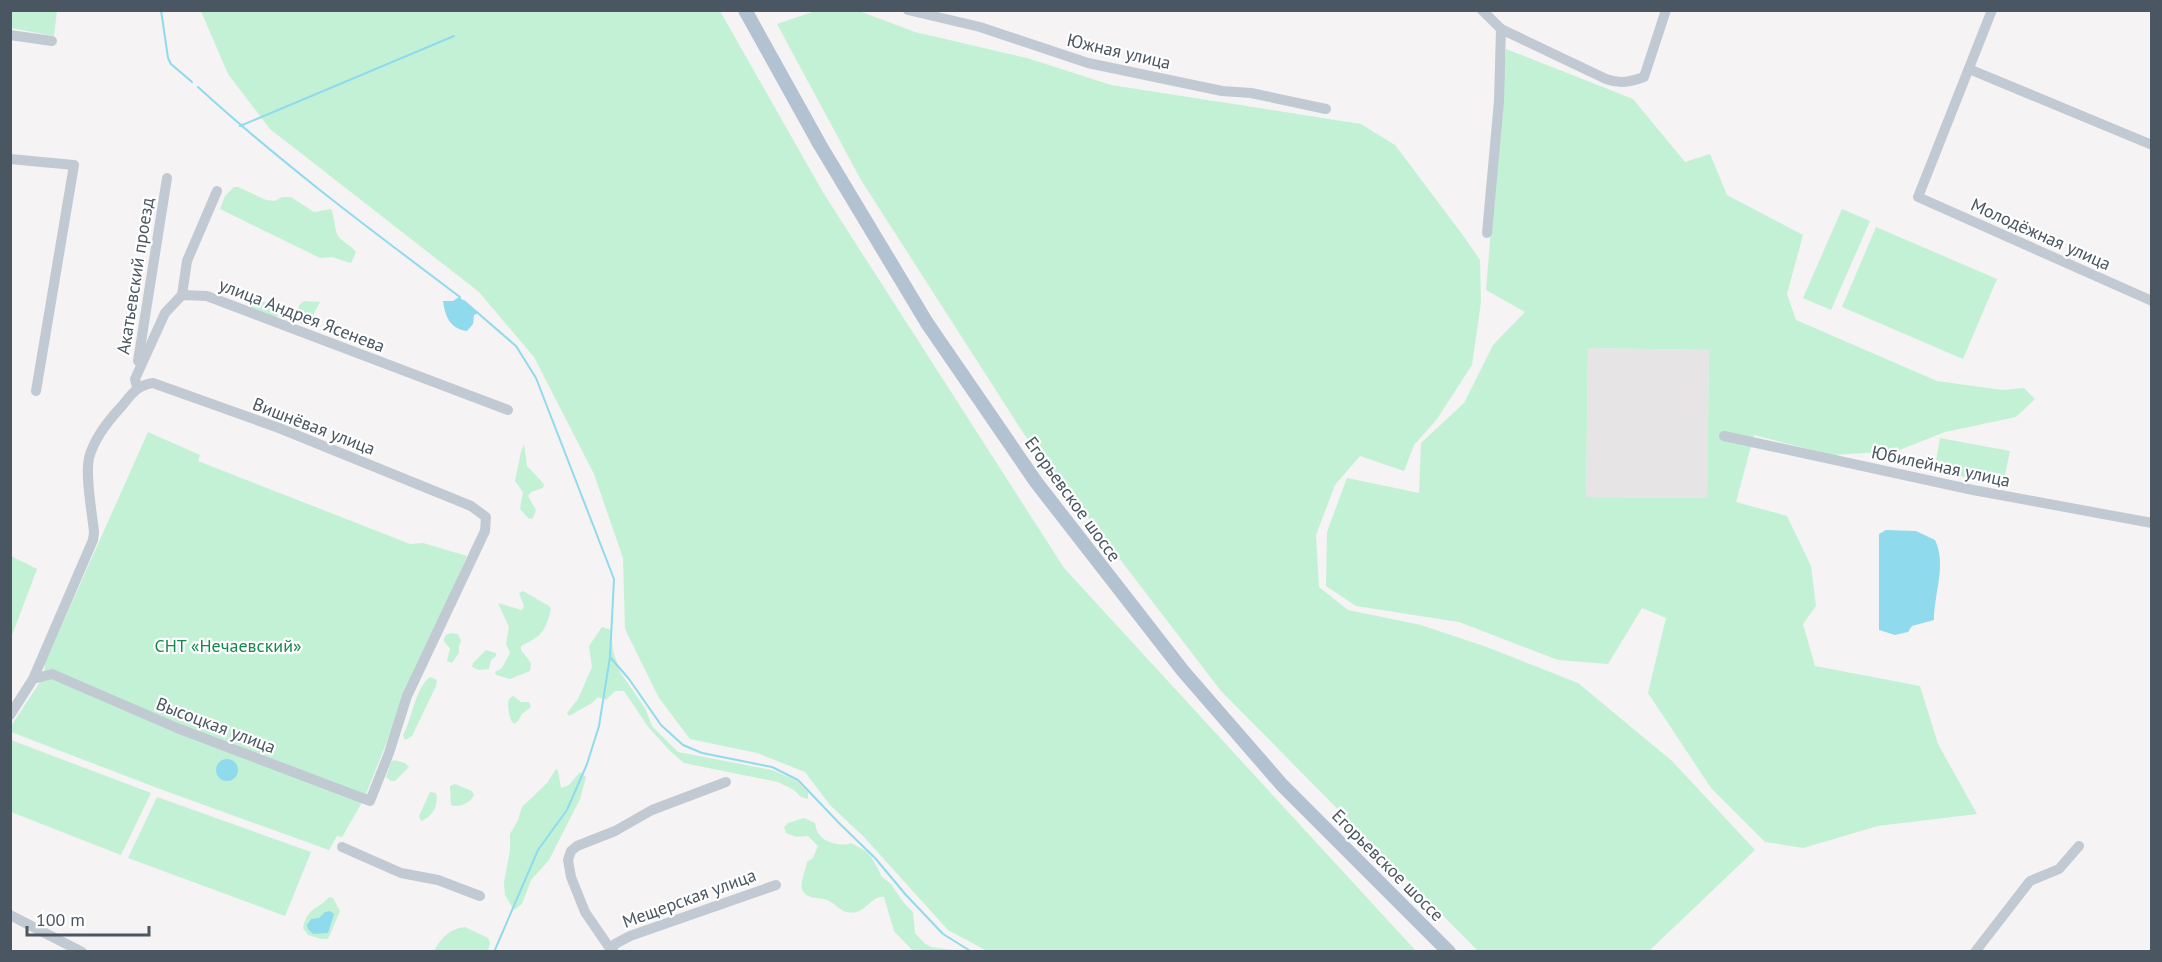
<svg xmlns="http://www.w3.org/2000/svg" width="2162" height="962" viewBox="0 0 2162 962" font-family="'PT Sans',sans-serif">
<rect width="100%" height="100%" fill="#f5f3f3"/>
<path fill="#e6e4e5" d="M1588,348L1709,350L1707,498L1586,497Z"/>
<g fill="#c3f1d5" fill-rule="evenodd">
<path d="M818,10L859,11L915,32L1027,58L1111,85L1361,124L1395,145L1462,234L1480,260L1481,302L1472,365L1437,419L1414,445L1404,471L1360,456L1335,485L1316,535L1319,587L1348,610L1421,625L1484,646L1578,683L1672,761L1755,850L1649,951H1478L1221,691L1024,434L861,180L777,24Z"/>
<path d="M10,11H57L54,36L11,28Z"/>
<path d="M201,11H720L824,194L1064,568L1416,951H987L948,930L864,837L830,805L805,772L757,753L690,739L659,698L625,629L623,558L594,474L534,357L479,292L270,129L228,74Z"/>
<path d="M1506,49L1633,99L1685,162L1710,154L1727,195L1803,235L1787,294L1796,320L1937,381L2002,390L2024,388L2035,399L2016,417L1945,432L1897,451L1832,455L1754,435L1736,502L1787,516L1811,566L1816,606L1803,624L1815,666L1920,686L1938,744L1977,814L1878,826L1803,848L1765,842L1711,788L1648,693L1666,618L1642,608L1608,664L1558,660L1459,622L1356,606L1326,586L1327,532L1347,478L1419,493L1421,443L1464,403L1493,345L1525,312L1486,290ZM1588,348L1709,350L1707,498L1586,497Z"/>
<path d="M234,187H238L266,200L275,201L282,197H291L314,212L331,209C335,217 334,226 337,234C341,242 351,245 356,252L351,263L332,257L320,258L220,209L225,196Z"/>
<path d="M1842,209L1870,221L1831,310L1803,298Z"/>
<path d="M1876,227L1997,279L1963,359L1842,307Z"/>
<path d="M304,301L320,302L312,317L302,324L293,319L300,304Z"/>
<path d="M264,302L275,304L279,308V315L275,318L251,311V306Z"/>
<path d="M148,432L200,455L198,461L410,544L423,543L467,556L396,719L364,799L342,837L337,836L329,850L160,789L11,732V726L44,676L45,663Z"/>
<path d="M1940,438L2010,451L2003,484L1934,471Z"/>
<path d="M524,444L527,466L544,484L543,488L531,492L528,496L536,510L533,518L529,519L520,509L523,492L515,481L521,452Z"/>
<path d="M11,556L37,569L11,638Z"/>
<path d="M523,591L549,606L551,609C545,632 542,636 521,646V650L531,663L530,671L510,679L496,675L495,672L502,668L510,653L506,644L509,627L498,603L522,610L524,606L519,593Z"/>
<path d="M602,627L611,630L613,651L620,672L645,708L652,726L678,752L772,770L797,781L808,792V799L801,797L794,790L778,782L684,763L670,751L649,728L624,691H615L606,700L598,697L592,703L569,716L567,713L578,699L592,667L589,646Z"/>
<path d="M451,633L458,634L461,641L459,646V653L452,663L447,661L450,648C446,644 441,641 446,635Z"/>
<path d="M486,650L496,653V656L491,660L489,669L479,670L472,667L473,663Z"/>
<path d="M430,677L437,680L436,686L412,736L405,740L403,735C412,720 415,688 430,677Z"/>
<path d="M513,696L521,702H529L531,707L522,714L518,721L514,724C509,720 507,705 509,699Z"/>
<path d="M11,740L151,793L121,855L11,812Z"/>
<path d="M394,760L405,763L409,767L395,781H391L386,777L391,762Z"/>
<path d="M556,769L558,771L561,788L569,785L580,772L586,777L580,799L549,860L531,880L522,904L514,910L505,895L504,882L510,851V834L518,820L522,807L547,783Z"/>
<path d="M455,784L472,791L474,795C470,803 460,808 451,805L450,788V786Z"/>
<path d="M430,792L436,793C439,806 432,817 421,821L419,816Z"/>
<path d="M157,797L311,852L285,916L128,858Z"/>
<path d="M804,818L815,823C816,827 816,830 818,833C824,843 842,847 851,843L866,851L872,858L882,877L891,884L903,902L913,912L915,933L924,943L931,947L960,951H913L894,931L884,897C873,895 867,910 856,912C841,915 839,905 827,900C819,897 806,900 802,889C800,882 806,869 807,862L813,858L818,846L808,836L796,837L786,833L784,827L788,823Z"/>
<path d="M329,897L333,898L340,911L328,939H322L308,935L303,928C308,906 317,911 329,897Z"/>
<path d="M465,927L488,938L490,942L488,951H434C441,938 449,929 465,927Z"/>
</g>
<g fill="#90daee">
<path d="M459,297L479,313L474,315L473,324L467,331C450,329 445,316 443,301H453Z"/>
<path d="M1886,530L1916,531L1935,540C1947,565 1934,593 1934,620L1912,626L1908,632L1895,635L1879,630V534Z"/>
<circle cx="227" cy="770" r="11"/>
<path d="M330,911L334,914L328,933L313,934L308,929L307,925L311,919L319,918L325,912Z"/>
</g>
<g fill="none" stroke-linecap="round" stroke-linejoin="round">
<g stroke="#90daee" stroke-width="2">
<path d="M161,10L168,58L171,64L192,82"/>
<path d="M2150,10L2152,12"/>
<path d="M198,87C281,163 371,230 460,297"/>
<path d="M240,126L454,36"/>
<path d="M464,301L516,346L536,378L614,579L610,657L599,726L587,764L567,810L538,850L494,952"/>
<path d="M610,657L629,679L661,725L683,745L702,753L772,767L798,780L839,823L875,858L906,895L943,934L972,952"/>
</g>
<g stroke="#c1cad2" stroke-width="10">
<path d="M908,10L980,27L1088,63L1222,91L1251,93L1326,109"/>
<path d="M1482,10L1501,29L1499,101L1487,233"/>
<path d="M1992,10L1918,197L2152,301"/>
<path d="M1501,29L1606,79C1620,84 1630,82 1644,77L1666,10"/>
<path d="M10,35L52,41"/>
<path d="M1969,69L2152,145"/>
<path d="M10,159L74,165L36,391"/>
<path d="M182,295L187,261L217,191"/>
<path d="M138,361L167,178"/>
<path d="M137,387L135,379L165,313L182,295L207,296L508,410"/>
<path d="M1724,436L1973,490L2152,523"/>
<path d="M10,715L33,679L52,674L177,728L370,801L389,753L407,696L485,531L486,517L471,506L279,428L153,383C137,385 131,395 121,407C108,421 94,438 89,458C85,476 92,512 94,532L93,540L33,679"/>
<path d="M342,847L401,873L438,880L480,896"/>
<path d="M10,915L82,952"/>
<path d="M611,950L585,912L571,877L568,860L571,851L577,846L615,831L652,810L726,782"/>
<path d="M611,952L615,944L630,936L776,885"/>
<path d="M1975,952L2030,881L2059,869L2079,846"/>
</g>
<path stroke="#b3c2d1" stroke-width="14" d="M745,10L820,145L927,323L1036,482L1183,671L1282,785L1449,952"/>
</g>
<g text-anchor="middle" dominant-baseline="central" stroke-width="4.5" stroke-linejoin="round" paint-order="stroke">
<g font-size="18" fill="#4a5661" stroke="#fff">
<text transform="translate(1119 51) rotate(13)">Южная улица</text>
<text transform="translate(2041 234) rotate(24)">Молодёжная улица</text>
<text transform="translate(135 276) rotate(-81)">Акатьевский проезд</text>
<text transform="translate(302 315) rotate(21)">улица Андрея Ясенева</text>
<text transform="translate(314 426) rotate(21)">Вишнёвая улица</text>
<text transform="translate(1941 466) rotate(12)">Юбилейная улица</text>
<text transform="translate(1073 499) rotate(54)">Егорьевское шоссе</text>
<text transform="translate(216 725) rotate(21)">Высоцкая улица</text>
<text transform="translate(1388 865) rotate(45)">Егорьевское шоссе</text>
<text transform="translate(689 898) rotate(-20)">Мещерская улица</text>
</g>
<g font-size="18" fill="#17864f" stroke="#fff">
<text x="228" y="645">СНТ «Нечаевский»</text>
</g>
</g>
<rect width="2162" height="962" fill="none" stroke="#4a5661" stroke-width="24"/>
<path d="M27 926v9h122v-9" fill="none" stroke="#4a5661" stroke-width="3"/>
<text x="36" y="926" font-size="18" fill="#4a5661" stroke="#ffffff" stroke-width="4.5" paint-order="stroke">100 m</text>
</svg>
